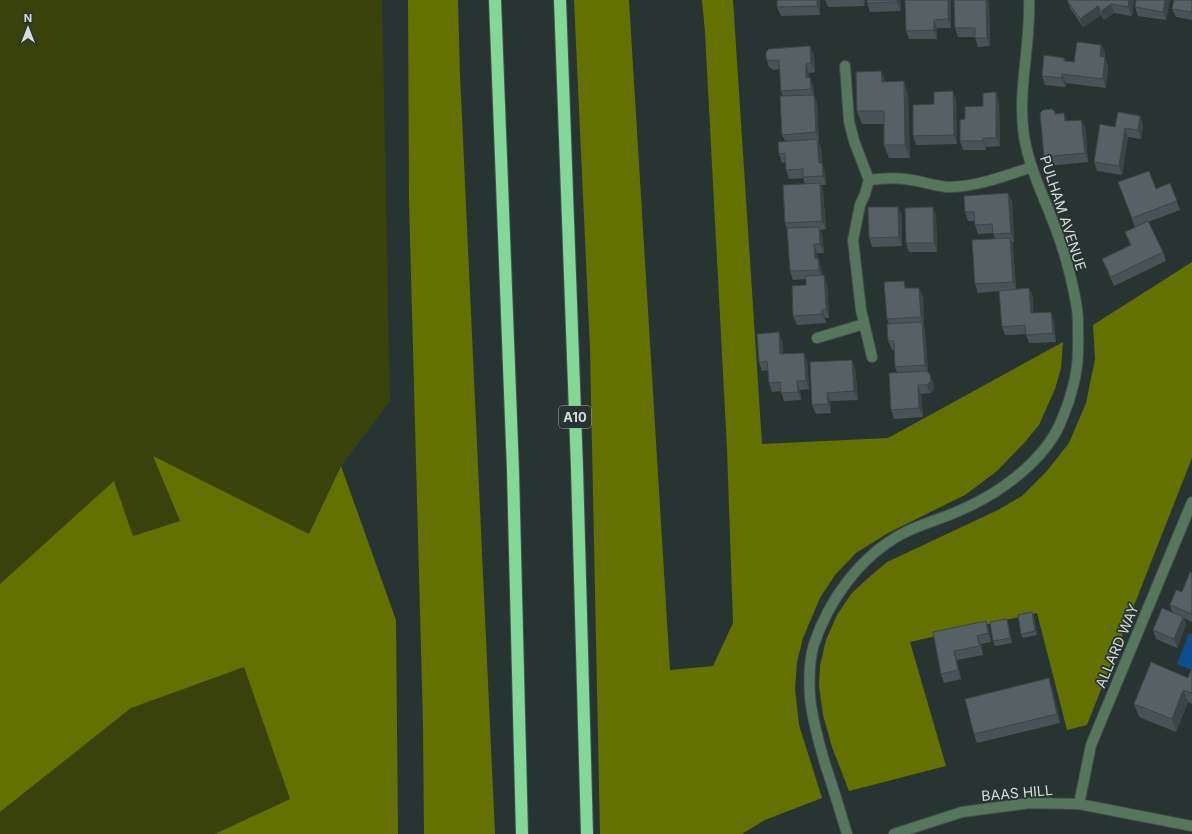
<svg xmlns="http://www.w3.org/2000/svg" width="1192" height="834" viewBox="0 0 1192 834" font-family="Inter,sans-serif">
<rect width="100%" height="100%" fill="#283432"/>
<!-- green -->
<path fill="#3a420c" d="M0,0H382L390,401L341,466L309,534L169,464L180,521L133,536L114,482L0,584Z
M244,666L290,799L215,834H0V812L131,708Z"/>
<!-- forest -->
<path fill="#637100" d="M408,0H458L460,75L495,834H424L423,724L409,200Z
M574,0H629L670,670L713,666L733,623L727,449L705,32L702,0H733L762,444L888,438L1063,342L1061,368L1055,389L1039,425L1024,443L997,471L965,495L888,533L856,553L835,575L820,598L803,638L797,662L795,689L799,725L822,798L765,820L742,834H600L590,349Z
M1192,262V458L1087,725L1067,730L1037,613L910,642L946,766L849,791L832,747L823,715L819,686L820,666L826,640L837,615L851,594L867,579L887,562L998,510L1022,496L1046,472L1069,443L1086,403L1095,359L1093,325Z
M153,456L309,534L341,466L396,620L398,834H215L290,799L244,667L131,708L0,812V584L114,481L133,536L180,521Z"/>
<!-- water -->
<path fill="#0d4f8e" d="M1189,633L1192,634V670L1177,664Z"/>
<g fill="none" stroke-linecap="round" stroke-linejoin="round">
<!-- minor casing -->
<g stroke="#444f4d" stroke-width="12">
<path id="minor" d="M845,66L849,121L854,141L869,180C884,178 897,177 912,180C924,182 936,186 948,187C977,187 1004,176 1032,167
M869,180L865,194L860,205L853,240L861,310L872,357
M817,338L864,324
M1079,804L1091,745L1101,721L1192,502
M847,834C840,811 833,787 825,764C819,742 812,720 810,697C809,681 809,660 814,644C829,600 859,558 900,535C919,524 943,519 963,509C997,494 1037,466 1056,432C1061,423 1065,411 1069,401C1071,392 1075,382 1076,372C1079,358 1078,343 1078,328C1078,322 1078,315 1077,309C1073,283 1064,249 1054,224C1043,195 1029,167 1024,136C1017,91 1031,45 1029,0
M894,834L962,812L1030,803L1079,804L1192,826"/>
</g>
<!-- highway casing -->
<g stroke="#444f4d" stroke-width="14">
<path id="highway" d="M495,0L513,471L522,834
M560,0L577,468L587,834"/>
</g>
<!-- minor -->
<use href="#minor" stroke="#56775e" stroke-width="10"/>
<!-- highway -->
<use href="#highway" stroke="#82d799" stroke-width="12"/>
</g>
<!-- wall -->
<path fill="#495357" d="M820,0V15L781,16L777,7Z
M825,0H865V6L828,7Z
M867,0H900L901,11L870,12L867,3Z
M905,0H951V28H937V39H909L906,31Z
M1067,0H1134L1132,16L1114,13L1104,20L1101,15L1083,27L1070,8Z
M1136,0H1170L1166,20L1138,16L1135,7Z
M1192,0V20L1176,17L1172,9Z
M989,2L990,46L978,47L975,37H958L955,28Z
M1101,45L1105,53L1104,57L1108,66L1106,88L1066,83L1065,87L1045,85L1042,76L1064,58L1066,61L1074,62Z
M814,55L815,72L809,73V77L813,86L814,95L817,103L819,141H818L821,148L822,163L825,172L826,185H821L823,192L826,229L820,230L822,235L824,253H817V258L821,267L822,275L827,284L829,318H825L826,323L797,325L793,316L806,285V279L793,280L790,271L787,229L785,223L805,184L803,178L789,179L786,170L785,162L782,163L779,154L785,141L782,135L783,96L781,91L780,69L774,70L769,67L766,58Z
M881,71L885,82L908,94L910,158H889L884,145V124H862L857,111Z
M956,100L957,144L916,145L913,136L934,104Z
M999,101L1000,146L986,147V150H963L960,141L965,119L983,106Z
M1056,114L1067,121L1081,120L1085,128L1088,162L1048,166L1044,157Z
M1140,116L1143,125L1141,139L1128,137L1122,175L1097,171L1094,162L1115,127Z
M1118,182L1156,189L1170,183L1180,210L1148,222L1163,252L1166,261L1114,286L1102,259L1130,245L1125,232L1144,223L1135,227Z
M1008,193L1012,202L1014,242H1012L1013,247L1016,289L1029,288L1033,297V313L1051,312L1054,321L1056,342L1029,343L1026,334L1005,335L1002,327L1000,291L978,293L975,284L995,239L993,233L978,234L975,225V221H968L965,212Z
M898,207L902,216V246L872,247L869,238Z
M936,216L937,252H909L906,243Z
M907,288L923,296L924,326L925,331L928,372L933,382L934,390L930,393L921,394L923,417L894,419L891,410L897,372L895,367L894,350H892L888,341L889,324L887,319Z
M782,341L783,354L804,353L807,361L809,389L800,390L801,400L784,401L781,391L772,392L769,383L768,370L762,371L759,362Z
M855,368L858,400L830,401L831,413L816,414L812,405Z
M1192,573V622L1184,618L1186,625L1177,648L1156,639L1153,630L1172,612L1170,605L1182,592Z
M1032,612L1034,617L1037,635L1023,638L1021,634Z
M1007,619L1008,623L1012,643L995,646L993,641Z
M989,630L991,642L981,644L983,655L957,660L961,679L944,683L941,674L933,632Z
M1192,668V704L1188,702L1176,732L1139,717L1134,704L1188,678Z
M1052,687L1060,723L977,743L974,734Z"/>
<!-- shaded-wall -->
<path fill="#3c4447" d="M817,0H820V15L817,6Z
M863,0H865V6Z
M897,0H900L901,11L897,2Z
M948,0H951V28L948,19Z
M986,0H988L989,2L990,46L987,38Z
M1129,0H1134L1132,16L1128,7Z
M1165,0H1170L1166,20L1163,12Z
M1111,4L1114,13L1104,20L1101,11Z
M1098,6L1101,15L1083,27L1080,19Z
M934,20L937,28V39L934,30Z
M1101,45L1105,53L1103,65L1100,56Z
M810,46L814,55L815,72L811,63Z
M1105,57L1108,66L1106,88L1103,79Z
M806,64L809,73L810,86L806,78Z
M881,71L886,84L882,82Z
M1062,74L1066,83L1065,87L1062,78Z
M810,77L813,86L814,98L811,89Z
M904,81L908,94L910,158L905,145Z
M953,91L956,100L957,144L954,135Z
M996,92L999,101L1000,146L996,138Z
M814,95L817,103L819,141L816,132Z
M1064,113L1067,122L1065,121Z
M1140,116L1143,125L1141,139L1138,130Z
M1081,120L1085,128L1088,162L1085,153Z
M1125,128L1128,137L1122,175L1119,166Z
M983,138L986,147V150L983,141Z
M817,139L821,148L822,172L819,163Z
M822,163L825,172L826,185L823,176Z
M820,183L823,192L826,229L822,221Z
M1008,193L1012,202L1014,242L1011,233Z
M898,207L902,216V246L899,237Z
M933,207L936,216L937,252L934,243Z
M819,227L822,235L824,253L820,244Z
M1010,238L1013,247L1016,290L1013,282Z
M814,244L817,253L818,267L815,259Z
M818,258L821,267L822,278L819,270Z
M824,275L827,284L829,318L826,309Z
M919,288L923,296L924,326L921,317Z
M1029,288L1033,297L1034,322L1031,313Z
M822,310L825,318L826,323L822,314Z
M1051,312L1054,321L1056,342L1053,333Z
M922,322L925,331L928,374L925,365Z
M779,332L782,341L783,363L780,354Z
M804,353L807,361L809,389L806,381Z
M852,360L855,368L858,400L854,391Z
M930,374L933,382L934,390L930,393L927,385Z
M797,381L800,390L801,400L798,392Z
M918,385L921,394L923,417L919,408Z
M827,393L830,401L831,413L828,404Z
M1032,612L1034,617L1037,635L1035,631Z
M1183,617L1186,625L1177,648L1174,639Z
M1007,619L1008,623L1012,643L1010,638Z
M986,621L989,630L991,642L988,633Z
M977,636L981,644L983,655L980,646Z
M954,651L957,660L961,679L958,670Z
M1049,678L1052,687L1060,723L1057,714Z
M1183,690L1188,702L1176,732L1172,719Z"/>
<!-- building -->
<path fill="#556165" stroke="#3c4447" d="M777,0H817V6L777,7Z
M867,0H897V2L867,3Z
M905,0H948V19L934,20V30L906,31Z
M954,0H986L987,38H975V28H955Z
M1067,0H1129L1128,7L1111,4L1101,11L1098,6L1080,19Z
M1136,0H1165L1163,12L1135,7Z
M1174,0H1192V12L1172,9Z
M1077,42L1101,45L1100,56L1105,57L1103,79L1062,74V78L1042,76L1044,55L1064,58V61L1074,62Z
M810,46L811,63L806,64V78L810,77L811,89L781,91L779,60L770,61L766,58V52L769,49Z
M881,71L882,82L904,81L905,145H884V111H857L856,72Z
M953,91L954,135L913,136V105L934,104V92Z
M996,92V138H983V141H960V120L965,119V107L983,106V93Z
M814,95L816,132L782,135L780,96Z
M1052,109L1055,112V114L1064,113L1065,121L1081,120L1085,153L1044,157L1040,113L1043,110Z
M1118,112L1140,116L1138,130L1125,128L1119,166L1094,162L1100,124L1115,127Z
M817,139L819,163H822L823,176L803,177V169L786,170L785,153L779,154L778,142Z
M1149,171L1156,189L1170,183L1177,201L1132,218L1118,182Z
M820,183L822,221L785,223L783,185Z
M1008,193L1011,233L993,234L992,224L975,225L974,212H965L964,196Z
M868,207H898L899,237L869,238Z
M933,207L934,243H906L905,208Z
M1148,221L1163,252L1111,277L1102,259L1131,245L1125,232Z
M819,227L820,244H814L815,259L818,258L819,270L790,271L787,228Z
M1010,238L1013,282L975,284L972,240Z
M824,275L826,309L822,310V314L793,316L792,286L806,285V276Z
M904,281L905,288H919L921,317L887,319L884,282Z
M1029,288L1031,313L1051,312L1053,333L1026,335L1025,325L1002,327L999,291Z
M922,322L925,365L895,367L894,341H888L887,324Z
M779,332L780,354L804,353L806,381H797L798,392L781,393L780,382L769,383L767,361L759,362L757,334Z
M852,360L854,391L827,393L828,404L812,405L810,362Z
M926,371L930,374L931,381L927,385H918L919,408L891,410L889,373Z
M1190,572L1192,573V614L1170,605L1176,590L1182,592Z
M1162,608L1183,617L1174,639L1153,630Z
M1032,612L1035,631L1021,634L1018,615Z
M1007,619L1010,638L993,641L990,622Z
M986,621L988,633L977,636L980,646L954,651L958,670L941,674L933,632Z
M1151,662L1188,678L1192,668V693L1183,690L1172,719L1134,704Z
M1049,678L1057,714L974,734L965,699Z"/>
<g text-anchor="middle" stroke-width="3.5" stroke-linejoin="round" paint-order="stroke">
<!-- shield labels -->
<rect fill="#283432" stroke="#a2aaa9" stroke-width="1" x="559" y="406" width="32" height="22" rx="3"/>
<g font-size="13" font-weight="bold" fill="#d6dddc">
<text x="575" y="422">A10</text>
</g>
<!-- street labels -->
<g font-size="14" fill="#d6dddc" stroke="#283432">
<text transform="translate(1063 213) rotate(72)" y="5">PULHAM AVENUE</text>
<text transform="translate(1117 646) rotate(-67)" y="5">ALLARD WAY</text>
<text transform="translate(1017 793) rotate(-5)" y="5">BAAS HILL</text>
</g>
</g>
<!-- north arrow -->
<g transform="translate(28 28)" stroke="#283432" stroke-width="3" paint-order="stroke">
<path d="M0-3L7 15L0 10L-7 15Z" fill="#d6dddc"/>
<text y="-6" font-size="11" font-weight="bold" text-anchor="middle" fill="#d6dddc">N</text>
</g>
</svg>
